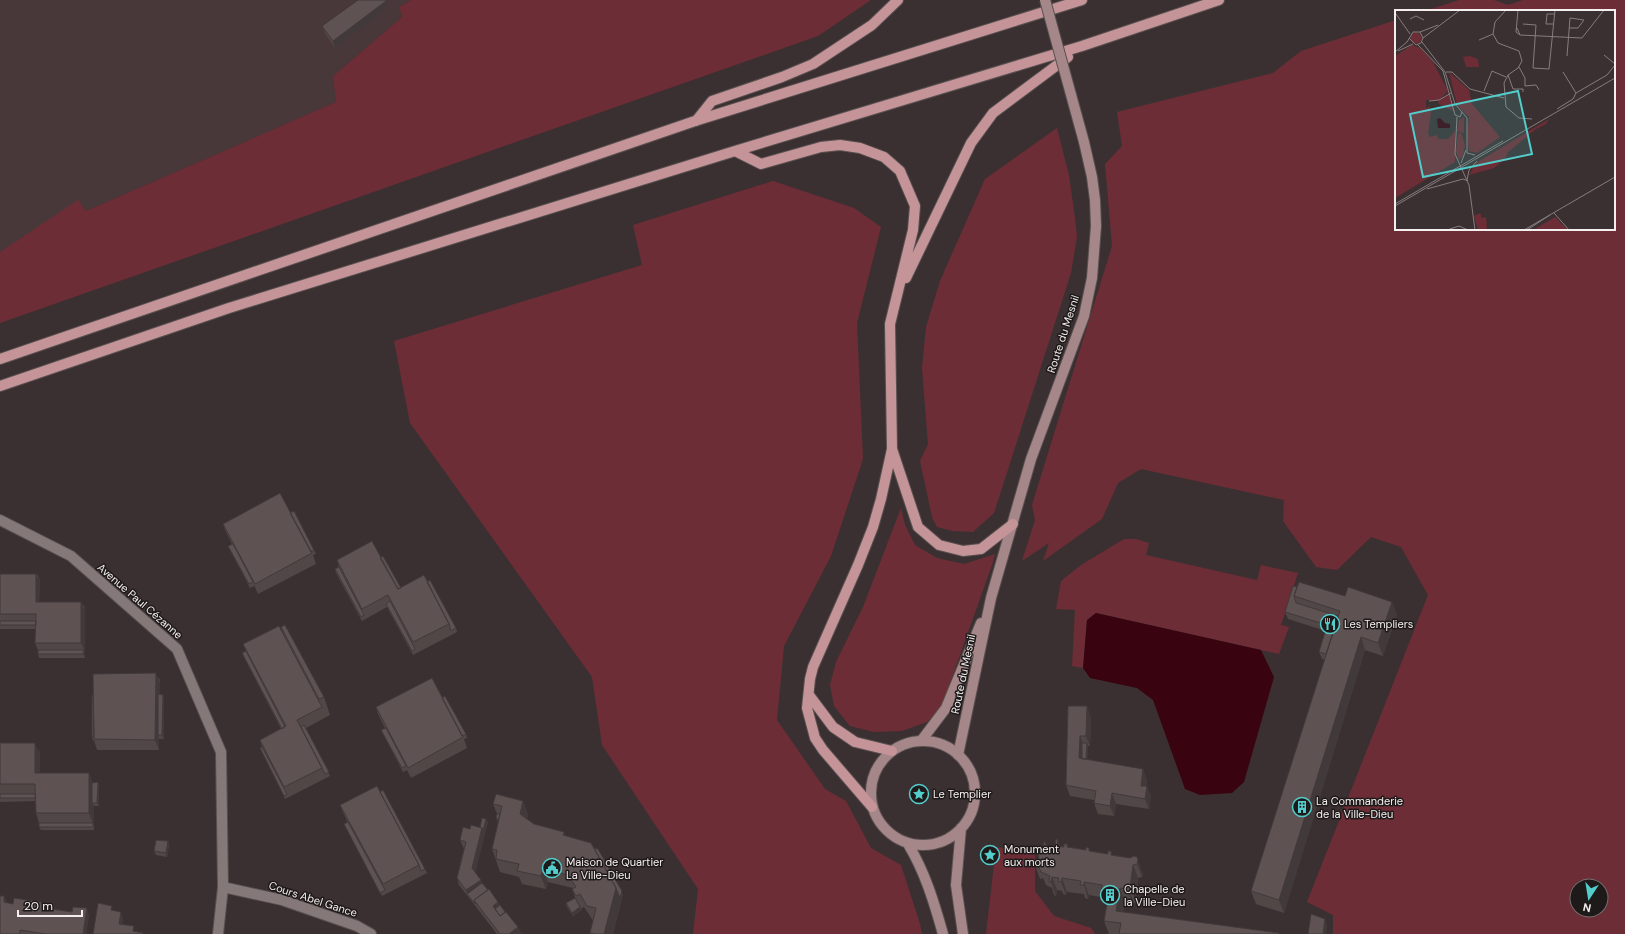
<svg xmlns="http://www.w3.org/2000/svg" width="1625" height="934" viewBox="0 0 1625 934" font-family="'DM Sans',sans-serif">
<rect width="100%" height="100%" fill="#3b3031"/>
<!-- built -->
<path fill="#493839" d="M0,0H411L399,7L402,17L333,76L336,102L86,211L78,201L0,252Z"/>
<!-- green -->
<path fill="#6d2d36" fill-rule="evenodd" d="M411,0H871L818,36L0,323V252L78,200L86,211L336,102L333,76L402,17L399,7Z
M1459,0H1494L1508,5L1523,0H1625V934H1333V915L1307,902L1428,595L1401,547L1371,537L1337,570L1316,567L1283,521L1284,500L1141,469L1118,483L1102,519L1043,561L1049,543L1022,561L1035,520L1032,505L1112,246L1105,164L1122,146L1117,112L1273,73L1301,51L1396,20V229H1614V11H1425ZM1577,886H1601V910H1577Z
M1057,128L1069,175L1075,218L1077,237L1071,273L994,513L973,532L953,531L937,527L932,517L920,461L928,444L922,368L926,327L940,281L985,179Z
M773,181L854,208L881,227L857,323L863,459L831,556L784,646L777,720L825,789L846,801L871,848L901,865L920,924L922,934H693L698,889L602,745L592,677L410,423L394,341L642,265L633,225Z
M901,508L905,525L915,545L937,558L964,564L995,554L992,565L941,708L927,722L902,731L874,732L850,726L834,706L830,685L836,662L863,607Z
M1124,539H1136L1149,543L1146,555L1257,580L1261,565L1298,573L1281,625L1289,627L1279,654L1096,613L1087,620L1083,668L1072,666L1075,610L1056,609L1061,581L1081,565Z
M996,847L1035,853V891L1054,916L1091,928L1095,934H986Z"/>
<!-- water -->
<path fill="#390310" d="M1096,613L1261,650L1274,677L1244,782L1232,793L1200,795L1185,789L1153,700L1137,688L1090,678L1083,668L1087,620Z"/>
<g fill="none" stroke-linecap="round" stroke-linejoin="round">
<!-- street casing -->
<g stroke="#595050" stroke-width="12">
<path id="street" d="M0,520L71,556L177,649L221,752L223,887L218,934
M223,887L282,900L357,926L371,934"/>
</g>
<!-- secondary casing -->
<g stroke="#595050" stroke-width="12">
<path id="secondary" d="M921,741L946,708L981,623
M871 793a52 52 0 1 1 104 0a52 52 0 1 1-104 0Z
M958,755L991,598L1031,459L1084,316L1092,278L1096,226L1095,200L1092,177L1084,142
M961,828L956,885L963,934
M908,844C925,872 934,902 943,934"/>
</g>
<!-- primary casing -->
<g stroke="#595050" stroke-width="12">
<path id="primary" d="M696,121L712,101L782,77L813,64L872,25L898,0
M735,151L761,164L821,147L840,145L860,148L884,157L900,171L915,206L913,230L890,324L892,449L881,499L873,527L858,565L813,667L810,679L807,708L815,738L823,750L872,807
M906,278L971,143L993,113L1068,57
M0,359L695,121L1082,0
M0,386L229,308L735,151L1082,46L1219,0
M892,449L918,527L939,545L963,551L981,549L1013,524
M809,695L833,727L855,742L892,751"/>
</g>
<!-- street -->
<use href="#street" stroke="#857879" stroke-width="10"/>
<!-- secondary -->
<use href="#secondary" stroke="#a58689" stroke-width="10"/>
<!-- primary -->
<use href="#primary" stroke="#c59498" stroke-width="10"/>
<!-- secondary-bridge casing -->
<g stroke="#595050" stroke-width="12" stroke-linecap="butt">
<path id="secondary-bridge" d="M1045,0L1084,142"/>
</g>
<!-- secondary-bridge -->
<use href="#secondary-bridge" stroke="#a58689" stroke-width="10"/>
</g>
<!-- wall -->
<path fill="#514747" d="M386,1L388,8L335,48L325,33L322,26Z
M290,513L314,550L316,554L313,555L316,564L258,594L254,585V586L250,588L230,550L228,546L232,544L225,530L223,524Z
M380,558L401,588L427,582L456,628L457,632L413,655L387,607L362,621L336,573L335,569L339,567L337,560Z
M0,574L36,575L40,579L39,602H81L82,604L85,608V658H39L38,654V650L35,643L36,629H0Z
M1297,587L1345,596L1392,602L1397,615L1383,656L1365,650L1284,913L1256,904L1251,891L1325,660L1322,659L1319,652L1326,631L1288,619L1285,612Z
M281,627L324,697L330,715L306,728L330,776L285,799L260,748L262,747L260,740L281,729L242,653L246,651L243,644L284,635Z
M157,676L160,680L159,694L163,695L164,698V739H159V750H97L94,740L93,741L92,737Z
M442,698L466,734L467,738L464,739L467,748L411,778L407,770L403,772L383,734L381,730L385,728L378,714L376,707Z
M1068,706L1091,717L1090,746H1088L1087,760L1147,779L1146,786L1151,796L1149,809L1116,804L1114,816L1098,814L1094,803V800L1070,796L1066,785Z
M0,743L40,752V773H89L92,783L98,782L99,786V806H94V830H41L39,827V823L36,813V801L0,802Z
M523,801L528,815L527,819L534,824L564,832L565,836L623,894L613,934H590V933L593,920L592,919L584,907L581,909L582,910L573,916L567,907L566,903L576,900L572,889L573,888L548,882L546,889L522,884L519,877L500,872L492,849L498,822L496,817L497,814L493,804Z
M341,808L425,869L427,873L382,896L346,828L344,824L348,823Z
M486,819L488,822L475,872L481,880L482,883L518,927L521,934H497L459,885L457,878L464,848L463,847L460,840L470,829L480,827Z
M1058,840L1060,847H1064L1067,844L1068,847L1086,850L1089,848L1090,851L1108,854L1111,851L1112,855L1130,858L1134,856L1143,874L1142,877L1138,878L1136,894L1138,901L1137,904L1134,903L1133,906H1130L1129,902L1125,901L1123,912L1280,934H1109L1104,921L1107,902L1106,898L1089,895L1088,899L1085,898L1084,894L1067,892L1066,895L1063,894L1062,891L1057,890L1056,896L1054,895L1052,888L1046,885L1043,878L1040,879L1035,865L1038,863L1039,859L1037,854L1040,853L1045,848L1043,843L1047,847L1055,846Z
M168,841L169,845L167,857L156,855L154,851Z
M4,896L7,903L13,904H53L55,909L89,915L86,934H0Z"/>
<!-- shaded-wall -->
<path fill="#42393a" d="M386,1L388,8L335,48L333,41Z
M36,574L38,580V575L40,579L39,609L36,602Z
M81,602L84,609V604L85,608V658L83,654L84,650L81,643Z
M1392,602L1397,615L1383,656L1378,643Z
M1361,637L1365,650L1284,913L1279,900Z
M156,673L160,683L159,735H158L159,739V750L155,740Z
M163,695L164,698V739L162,735Z
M1087,706L1091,717L1090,746L1086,736Z
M1080,736L1084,746L1083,765L1079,758Z
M35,743L39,753V748L40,752V783L35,773Z
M1087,743L1088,746L1087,769L1086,765Z
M1143,769L1147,779L1144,796L1141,786Z
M89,773L94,786L92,803L94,806V827L89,813Z
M98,782L99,786V806L97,803Z
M1147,786L1151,796L1149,809L1145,799Z
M1112,793L1116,804L1114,816L1110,806Z
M523,801L528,815L525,828L520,814Z
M486,819L488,822L475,875L472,868L482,828Z
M1058,840L1063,853L1057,846Z
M168,841L169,845L167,857L166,853Z
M1138,860L1143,874L1142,877L1137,864Z
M1133,865L1138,878L1136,894L1138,901L1137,904L1132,890L1130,887Z
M543,869L548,882L546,889L541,876Z
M1052,877L1057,890L1056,896L1051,882Z
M1062,878L1067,892L1066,895L1061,882Z
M481,880L484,886L467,894L466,890Z
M1084,882L1089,895L1088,899L1084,885Z
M1106,886L1111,899L1110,903L1105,889Z
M616,888L621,901L613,934H604Z
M1120,888L1125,901L1121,924L1116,911Z
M1129,890L1134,903L1133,906L1129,893Z
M622,891L623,894L621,901L620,898Z
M4,896L7,903L4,902Z
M498,902L501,909L496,913L493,906Z
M53,904L55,911L51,909Z
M580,907L582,910L573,916L572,913Z
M87,908L89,915L86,934H83Z
M121,912L123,919L122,931L119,924Z
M1325,919L1327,926L1326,934H1323Z
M518,927L521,934H509Z"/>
<!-- building -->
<path fill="#5e5253" stroke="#42393a" d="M358,0H385L386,1L333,41L322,26Z
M280,493L312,553L255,584L223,524Z
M294,511L314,550L311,552L290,513Z
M372,541L398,589L424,575L449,624L413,642L388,595L362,609L337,560Z
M233,544L253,582L249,584L228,546Z
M383,556L401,588L398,589L380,558Z
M339,567L364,615L361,617L335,569Z
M0,574H36V602H81V643H35L36,614H0Z
M36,575H38V580Z
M430,580L456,628L451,631L449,624L427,582Z
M1299,582L1345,596L1348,587L1392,602L1378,643L1361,637L1279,900L1251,891L1340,611L1294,596Z
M1293,586L1297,587L1294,596L1296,603L1338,616L1326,654L1319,652L1327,625L1285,612Z
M390,601L415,649L412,651L386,604Z
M0,621H36V625H0Z
M285,625L324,697L319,699L281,627Z
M279,626L322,707L297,720L322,768L284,787L260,740L286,726L243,644Z
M38,650H84L83,654H38Z
M246,651L285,727L282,729L242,653Z
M156,673L155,740L94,739L93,674Z
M432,678L463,737L408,768L376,707Z
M158,694L163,695L162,735H158Z
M92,695H93L94,737H92Z
M445,696L466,734L462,736L442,698Z
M1068,706H1087L1086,736H1080L1079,758L1143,769L1141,786H1147L1145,799L1112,793L1110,806L1094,803L1096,791L1066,785Z
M304,725L329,772L325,774L322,768L301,727Z
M386,728L406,766L402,768L381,730Z
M0,743H35V773H89V813H36L35,784H0Z
M1082,743H1087L1086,759H1082Z
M262,747L287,794L284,796L260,748Z
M98,782L97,803H92V783Z
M377,786L419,865L383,884L340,805Z
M383,790L425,869L421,871L419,865L380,792Z
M0,794H35L36,798H0Z
M496,794L523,801L520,814L534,824L564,832L563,835L591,843L616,888L604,934H594L590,933L596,908L587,906L580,894L576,896L572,889L576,887L568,875L543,869L541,876L517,871L519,864L496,859L497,850L492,849L502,806L493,804Z
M497,814H500L498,821L496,817Z
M482,818L486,819L483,831L482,828L480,827Z
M348,822L385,890L380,893L344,824Z
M39,823H93V827H39Z
M471,825L482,828L472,868L481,880L466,890L457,878L466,842L460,840L463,827L470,829Z
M1056,839L1058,840L1057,846L1064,847V844H1067V847L1086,850V847L1089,848V851L1108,854V851H1111V855L1130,858L1134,856L1137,857L1138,860L1137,864L1133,865L1130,887H1133L1132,890H1129V893H1126V889L1120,888L1116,911L1279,933V934H1119L1121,923L1104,921L1110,887L1106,886L1105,889H1102V885L1084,882V885H1080L1081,881L1062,878L1061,882L1058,881L1059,878L1052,877L1051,882H1049L1050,876L1041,872L1038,865H1035V863H1038L1039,855L1037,854L1038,852L1040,853L1046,848L1043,843L1045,842L1047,847L1055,846Z
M156,840L168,841L166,853L154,851Z
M594,848L598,849L622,891L620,898L616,888Z
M482,883L488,890L474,900L475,904L467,894Z
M489,889L498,902L493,906L500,916L506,912L518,927L509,934H500L474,900Z
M0,896H4V902L13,904L14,898L53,904L51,909L72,912L73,907L87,908L83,934H45L20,930V934H0Z
M575,898L580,907L572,913L566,903Z
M98,903L112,906L111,910L121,912L119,924L134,926L133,931L143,933V934H93Z
M500,905L505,912L500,916L495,909Z
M1311,914L1325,919L1323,934H1308Z"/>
<!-- icons -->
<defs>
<g id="restaurant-ring" transform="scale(1)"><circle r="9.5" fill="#1f1a1a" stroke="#53cdcb" stroke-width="1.5"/><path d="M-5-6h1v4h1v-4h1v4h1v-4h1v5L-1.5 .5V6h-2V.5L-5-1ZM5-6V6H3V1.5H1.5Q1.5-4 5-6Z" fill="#53cdcb"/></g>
<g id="sight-ring" transform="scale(1)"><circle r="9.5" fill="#1f1a1a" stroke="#53cdcb" stroke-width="1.5"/><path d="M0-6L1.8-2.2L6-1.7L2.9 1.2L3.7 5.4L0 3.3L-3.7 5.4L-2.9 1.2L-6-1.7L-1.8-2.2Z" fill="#53cdcb"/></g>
<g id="building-ring" transform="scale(1)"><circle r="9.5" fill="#1f1a1a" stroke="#53cdcb" stroke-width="1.5"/><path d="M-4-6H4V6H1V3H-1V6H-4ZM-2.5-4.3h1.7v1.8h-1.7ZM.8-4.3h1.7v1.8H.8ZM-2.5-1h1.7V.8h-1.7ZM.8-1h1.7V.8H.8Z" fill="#53cdcb"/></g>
<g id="civic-ring" transform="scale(1)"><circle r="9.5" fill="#1f1a1a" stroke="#53cdcb" stroke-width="1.5"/><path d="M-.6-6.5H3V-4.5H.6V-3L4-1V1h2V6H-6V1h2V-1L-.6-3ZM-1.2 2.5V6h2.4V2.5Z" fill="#53cdcb"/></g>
</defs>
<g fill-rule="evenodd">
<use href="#restaurant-ring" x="1330" y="624"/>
<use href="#sight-ring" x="919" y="794"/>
<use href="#building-ring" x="1302" y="807"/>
<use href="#sight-ring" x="990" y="855"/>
<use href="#civic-ring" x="552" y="868"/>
<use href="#building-ring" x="1110" y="895"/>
</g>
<g text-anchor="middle" stroke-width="3" stroke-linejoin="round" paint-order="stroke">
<!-- street labels -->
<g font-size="11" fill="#f5eeee" stroke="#1f1a1a">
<text transform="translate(1063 334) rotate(-72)" y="4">Route du Mesnil</text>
<text transform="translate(140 601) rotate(41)" y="4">Avenue Paul Cézanne</text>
<text transform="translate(963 674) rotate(-78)" y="4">Route du Mesnil</text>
<text transform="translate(313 899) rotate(18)" y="4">Cours Abel Gance</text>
</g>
<!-- poi labels -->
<g font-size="11" fill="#f5eeee" stroke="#1f1a1a" text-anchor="start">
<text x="1344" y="628">Les Templiers</text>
<text x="933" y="798">Le Templier</text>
<text x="1316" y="805">La Commanderie<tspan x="1316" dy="13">de la Ville-Dieu</tspan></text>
<text x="1004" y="853">Monument<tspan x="1004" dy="13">aux morts</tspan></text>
<text x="566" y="866">Maison de Quartier<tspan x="566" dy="13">La Ville-Dieu</tspan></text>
<text x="1124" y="893">Chapelle de<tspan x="1124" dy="13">la Ville-Dieu</tspan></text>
</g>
</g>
<!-- overview -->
<g transform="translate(1395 10)">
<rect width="220" height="220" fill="#3b3031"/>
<path d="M15.5 28a5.5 5.5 0 1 1 11 0a5.5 5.5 0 1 1-11 0ZM17,35L25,38L38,52L53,81L44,90H31V99L35,93L34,97L36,102L33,124L35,127L41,125L44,129H53L60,121V152L0,188V46ZM75,46L83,49L84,57H71L68,47ZM54,62L74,80L77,94L105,127L82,143L74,141L72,125L74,107L62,95ZM54,84L57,95L58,101L44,94L43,91ZM69,107V123L62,121L64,110ZM154,109L151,114L141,119L113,142L110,149L99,158L74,165L81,153ZM66,122L70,135L68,146L64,150L61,141L63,124ZM85,203L87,208L91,207L92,220H83L79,206ZM160,207L173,220H138Z" fill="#6d2d36"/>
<path d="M45,108L50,113L55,114V118H43L42,109Z" fill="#390310"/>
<path fill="none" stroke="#857c7d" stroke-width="1" d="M111,0L100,12L98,24L103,33L124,41L127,51L123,58L113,65L109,73L111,97L124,108L137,109M1,4L15,24M15,9L21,6L29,10M128,14L141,15L138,58L154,59L160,0M158,14H151L152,4H159M122,18L125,25L121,22L123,0M25,22L43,15M125,25L187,28L209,0M28,28L65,0M84,30L98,24M23,35L48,61L60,105L65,107L67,102L60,94L50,62L27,32M3,41L18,34M0,42L12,32L18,22H25L28,28L26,33L21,35L14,28M209,45L220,54M172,46L175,8L189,10L183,18H174M124,57L130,68V76L141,75L144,80M51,62H57L75,79L109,88M168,62L181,83L212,65L220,55M113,65L118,79H128V82M89,81L97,61L111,67M34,91L44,90L56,83M162,99L178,89L181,83M67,102L72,108V143L80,145M62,107L60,144L74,175L80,220M66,153L71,140M72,170L74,160L82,151M32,179L68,169L73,171M0,194L108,131M0,196L220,68M159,203L174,220M52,220L64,216L73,220M129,220L220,167M132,220L155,205"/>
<path fill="#53cdcb" fill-opacity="0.15" stroke="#53cdcb" stroke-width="2" d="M123,81L137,144L28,167L15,104Z"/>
<rect width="220" height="220" fill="none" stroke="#f5eeee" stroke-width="2"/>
</g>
<!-- north arrow -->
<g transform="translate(1589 898) rotate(192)"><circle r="19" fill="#1f1a1a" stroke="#756f6f"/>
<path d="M0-3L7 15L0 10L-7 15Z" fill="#53cdcb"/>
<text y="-6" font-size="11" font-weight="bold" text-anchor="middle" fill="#f5eeee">N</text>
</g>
<!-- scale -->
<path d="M18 910v6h64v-6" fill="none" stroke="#f5eeee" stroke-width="2"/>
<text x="24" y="910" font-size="12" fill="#f5eeee" stroke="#1f1a1a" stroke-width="3" paint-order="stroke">20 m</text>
</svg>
